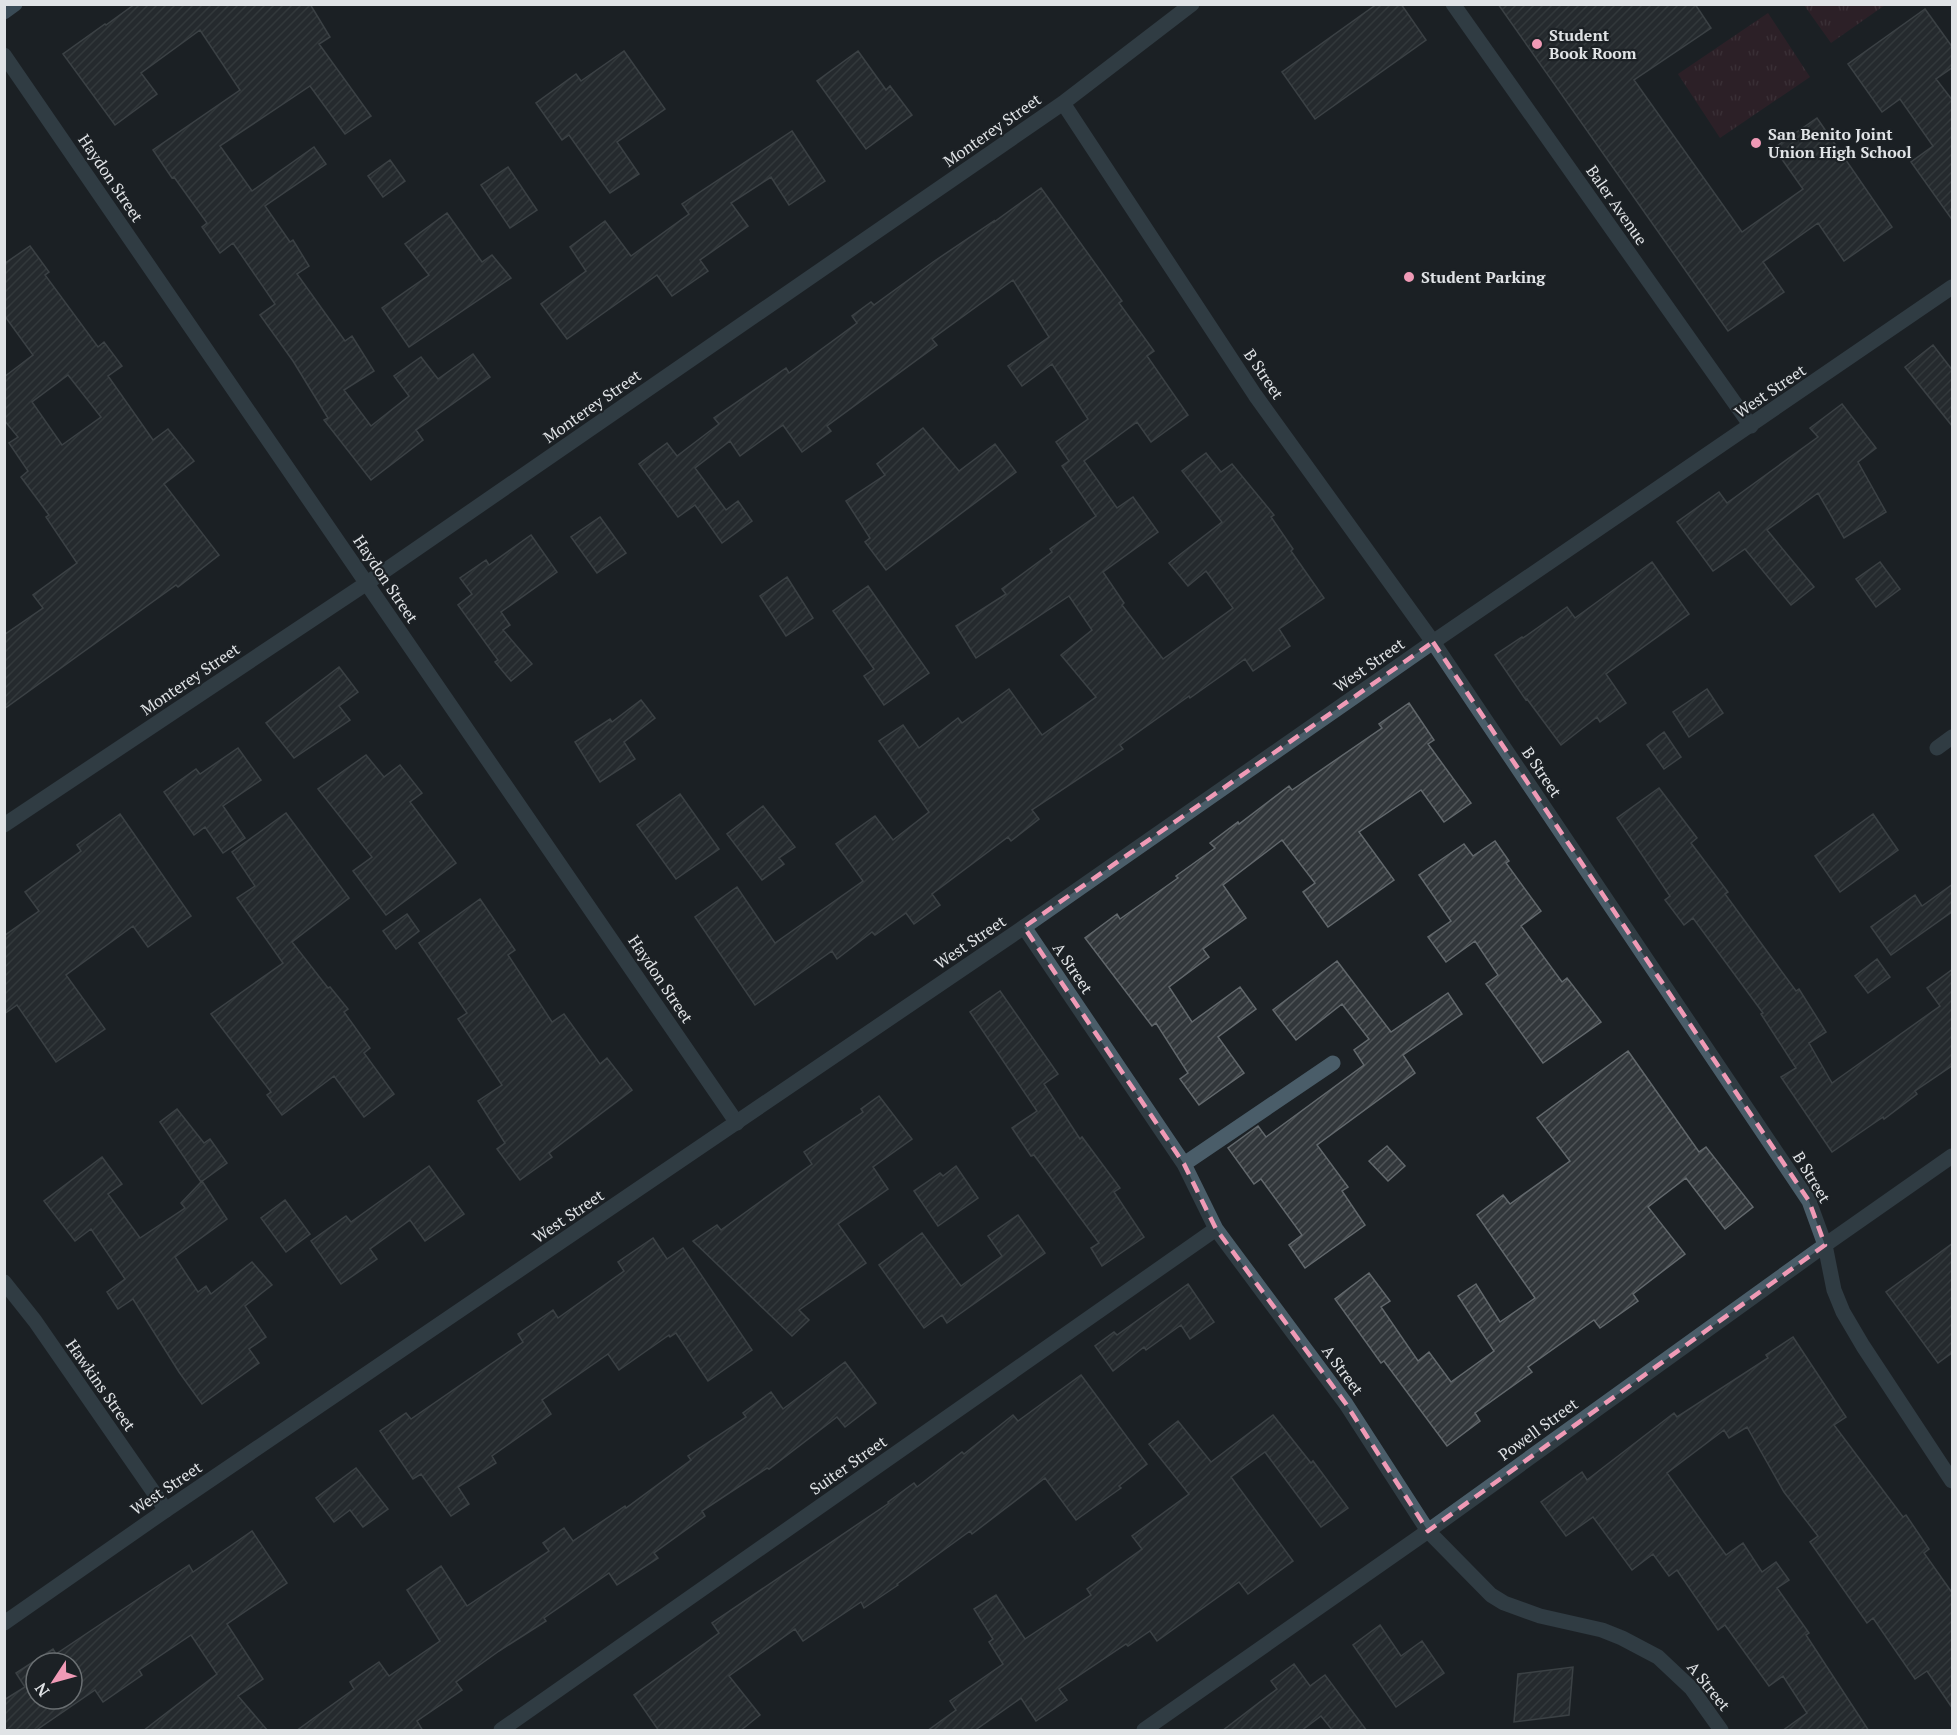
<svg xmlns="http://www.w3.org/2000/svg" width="1957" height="1735" viewBox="0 0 1957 1735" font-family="'PT Serif',serif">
<defs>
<pattern id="grass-tufts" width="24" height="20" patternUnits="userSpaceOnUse" patternTransform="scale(1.5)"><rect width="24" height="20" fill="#42202b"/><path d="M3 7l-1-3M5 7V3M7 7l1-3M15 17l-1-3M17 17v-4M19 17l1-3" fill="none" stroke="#5d404a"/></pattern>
<pattern id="building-hatch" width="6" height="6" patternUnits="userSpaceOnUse" patternTransform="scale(1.5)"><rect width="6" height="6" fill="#32373b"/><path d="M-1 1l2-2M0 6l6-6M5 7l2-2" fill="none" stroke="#4f5457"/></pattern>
</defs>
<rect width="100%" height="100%" fill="#1c2125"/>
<!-- grass -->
<path fill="url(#grass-tufts)" d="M1804,5H1885L1831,43Z
M1768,13L1810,77L1720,138L1678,74Z"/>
<!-- building -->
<path fill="url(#building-hatch)" stroke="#62686c" stroke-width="1.5" fill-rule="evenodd" d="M135,4H310L330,37L319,44L371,116L345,134L310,86L220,146L252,191L314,147L326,164L265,206L290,242L293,240L309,266L297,274L345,341L352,336L374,371L344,390L371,426L409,396L394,376L421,357L438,379L473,354L490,377L416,430L423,440L371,480L324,420L328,418L293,361L260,315L275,304L233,243L220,253L202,227L207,223L174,177L172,178L153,150L240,90L200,30L141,73L157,94L115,125L63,54L105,24L106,25Z
M1377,4H1401L1426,40L1315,119L1282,72Z
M1498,4H1695L1711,28L1634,80L1742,232L1803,189L1774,148L1817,118L1892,227L1844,261L1818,223L1763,262L1784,292L1728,331Z
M1925,9L1953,48V67L1936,79L1953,101V221L1911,162L1933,146L1900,99L1882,112L1848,64Z
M624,51L665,109L617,142L639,174L610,193L569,135L562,140L536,103L576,74L581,81Z
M858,51L886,90L890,86L912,115L866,149L817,81Z
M792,131L825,181L789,205L771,177L731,203L748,226L700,260L708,271L672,296L657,275L567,339L541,304L586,271L570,247L605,221L631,256L689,214L682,204Z
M390,160L405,181L383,197L368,176Z
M508,167L537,210L510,228L481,185Z
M1041,188L1122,301L1119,303L1154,351L1147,356L1188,415L1151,442L1137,422L1084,461L1117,508L1133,497L1158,532L1103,572L1124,603L1122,605L1163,659L1233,608L1206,571L1188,586L1169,563L1222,522L1182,471L1206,453L1221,472L1232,464L1274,515L1271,517L1293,549L1291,551L1324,598L1279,629L1290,646L1253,671L1245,659L1190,698L1189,696L1120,745L1123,749L1032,810L1039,819L1011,841L1008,837L932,894L940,905L914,924L906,913L875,935L872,932L837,959L832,951L755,1005L695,917L737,887L775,943L863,881L836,844L875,816L893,840L929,812L879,741L903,725L919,748L958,718L962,723L1009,689L1042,735L1096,697L1061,655L1092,630L1069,596L976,658L956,626L1006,594L1002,589L1052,552L1050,549L1096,516L1062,466L1069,461L1056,442L1088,419L1052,364L1022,386L1008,366L1049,337L1013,280L932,339L937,345L827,426L831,431L802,452L783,425L740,456L730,441L695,468L726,510L738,501L752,521L722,543L695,505L678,517L639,464L667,443L677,456L719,424L714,418L786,368L789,373L857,323L852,316L871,302L874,305L933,262L994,221V222Z
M447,213L482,262L492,255L511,278L409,347L382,308L429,275L405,244Z
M30,246L49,272L45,275L98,347L104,342L122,366L108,376L153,440L168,429L194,461L164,484L219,555L178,587L176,585L4,709V635L43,608L33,595L77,563L46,517L49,515L21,477L28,471L9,443L18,437L4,420V377L33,355L4,315V264ZM68,375L101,417L62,445L32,402Z
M1933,345L1953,371V427L1905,367Z
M1842,404L1876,448L1858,462L1886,512L1844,538L1818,493L1767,530L1814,587L1791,605L1745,549L1713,571L1677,522L1719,492L1727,503L1818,437L1810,428Z
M923,428L959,471L995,444L1016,472L886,570L865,542L870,538L846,501L885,475L877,464Z
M600,517L626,553L597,573L571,537Z
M531,535L557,572L501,612L510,625L503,630L532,664L511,681L495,662L498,660L458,605L472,594L460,578L486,560L489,565Z
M1652,562L1689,614L1606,674L1626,703L1600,722L1597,717L1561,745L1527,699L1526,700L1495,655L1522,637L1523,638L1567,607L1575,618Z
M1880,562L1900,589L1876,607L1856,579Z
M787,577L813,618L786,636L760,596Z
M868,586L929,673L884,705L864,676L874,669L833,611Z
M339,667L358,692L339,706L350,720L294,758L266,723Z
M1707,689L1723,713L1689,737L1673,712Z
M641,700L655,718L624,742L635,759L600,782L575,742L610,719L612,722Z
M1409,703L1434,740L1428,744L1471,803L1444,822L1421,790L1359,832L1394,880L1328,927L1303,892L1315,883L1282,840L1223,885L1246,918L1203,949L1209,957L1169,987L1192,1022L1240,987L1256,1009L1218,1037L1244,1073L1199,1105L1180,1079L1188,1073L1156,1023L1152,1026L1085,938L1117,914L1120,919L1178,878L1176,876L1215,848L1210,843L1238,822L1239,824L1289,786L1292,790L1382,728L1379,724Z
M1664,732L1681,757L1664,769L1647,745Z
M238,748L261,780L223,806L245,838L223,853L205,827L194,835L164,792L196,769L200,774Z
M366,755L384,777L400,765L422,793L410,802L456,863L386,915L353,871L372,857L318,789Z
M1659,788L1697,838L1691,843L1728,892L1725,894L1796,991L1799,989L1826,1032L1809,1043L1832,1083L1940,1006L1927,988L1953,969V1065L1915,1091L1917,1094L1884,1119L1883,1117L1832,1152L1781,1077L1796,1068L1761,1014L1763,1013L1693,918L1684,925L1665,900L1670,896L1617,818Z
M680,794L719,849L676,879L637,825Z
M763,806L795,847L779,858L784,864L762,880L727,834Z
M286,813L349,898L292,942L328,988L330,987L348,1009L344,1012L370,1048L364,1053L394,1094L364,1117L334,1076L282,1115L267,1095L271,1092L211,1014L283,963L237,898L255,886L232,852Z
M120,814L191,916L148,947L133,926L66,975L105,1029L56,1062L17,1005L4,1014V936L39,911L25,892L81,851L77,845Z
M1873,814L1898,850L1840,892L1815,856Z
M1495,841L1509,861L1506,863L1541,911L1521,926L1562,982L1567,978L1601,1022L1543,1063L1486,984L1498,975L1475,941L1446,962L1428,937L1451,921L1419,875L1464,844L1473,856Z
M1953,884V911L1891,955L1871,927L1915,895L1922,906Z
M480,899L515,950L508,955L552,1022L564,1014L600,1064L607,1058L632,1090L549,1153L552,1157L520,1180L497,1149L505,1143L478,1101L502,1085L458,1019L467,1013L419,943Z
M407,914L419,931L396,949L383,931Z
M1877,959L1890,977L1868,993L1855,976Z
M1337,961L1391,1032L1448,993L1462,1014L1403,1055L1415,1073L1317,1145L1348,1187L1342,1191L1365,1225L1305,1268L1289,1245L1302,1235L1261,1179L1254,1184L1228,1148L1258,1126L1266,1137L1364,1065L1354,1050L1369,1039L1342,1004L1296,1040L1273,1010Z
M1000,991L1058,1074L1044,1084L1080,1139L1082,1137L1120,1188L1114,1192L1144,1237L1102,1266L1091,1248L1099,1243L1034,1155L1031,1156L1012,1128L1037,1111L970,1012Z
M1628,1051L1699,1152L1706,1147L1753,1207L1725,1229L1686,1178L1648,1207L1685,1254L1633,1294L1638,1301L1600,1328L1594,1320L1528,1367L1532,1372L1475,1413L1480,1421L1447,1446L1384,1361L1381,1363L1335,1299L1369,1273L1390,1301L1381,1307L1418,1361L1429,1352L1451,1382L1494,1351L1458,1296L1476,1284L1500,1322L1535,1298L1477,1215L1503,1195L1510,1204L1570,1161L1537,1118Z
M879,1096L912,1139L873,1167L888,1189L838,1224L866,1263L799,1310L809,1320L792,1336L693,1241L717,1225L721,1230L812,1164L804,1152L863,1112L861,1109Z
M177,1109L204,1143L210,1139L227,1163L201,1182L160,1122Z
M1387,1146L1405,1166L1388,1181L1369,1161Z
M102,1157L122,1184L108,1194L140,1238L185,1208L181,1203L202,1181L227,1219L175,1257L198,1292L206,1286L211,1294L252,1262L272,1285L245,1306L266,1337L249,1349L259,1363L202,1404L179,1372L133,1299L118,1309L107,1292L125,1279L91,1229L75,1241L44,1201Z
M429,1166L464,1214L425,1241L410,1220L370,1249L377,1259L341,1284L311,1241L346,1216L351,1222Z
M956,1166L978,1198L938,1226L914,1191L940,1173L943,1176Z
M285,1200L310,1234L286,1252L261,1218Z
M1018,1215L1045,1253L947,1323L942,1315L924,1328L879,1265L922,1233L961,1286L1002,1256L988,1236Z
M653,1238L667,1259L683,1248L752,1350L708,1381L676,1333L670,1337L669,1335L619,1370L608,1354L542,1400L551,1414L492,1456L496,1463L458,1487L469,1504L451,1516L421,1474L413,1479L380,1431L406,1413L411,1419L523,1342L518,1334L553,1310L558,1318L624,1271L618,1262Z
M1953,1243V1352L1938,1363L1886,1292Z
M1188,1284L1214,1322L1190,1339L1181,1325L1146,1350L1144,1347L1113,1371L1095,1346L1114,1332L1117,1335Z
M1793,1337L1846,1417L1834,1425L1903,1517L1906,1515L1929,1549L1924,1553L1953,1594V1709L1927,1671L1915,1679L1873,1618L1867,1623L1810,1542L1818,1536L1784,1492L1747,1427L1729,1438L1724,1430L1667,1473L1726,1555L1743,1543L1762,1572L1776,1562L1789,1580L1777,1588L1809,1633L1806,1635L1869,1731H1782L1807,1713L1783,1676L1769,1686L1725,1625L1718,1630L1677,1570L1669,1576L1653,1554L1632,1570L1593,1517L1566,1536L1541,1502L1582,1472L1587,1480L1674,1413L1677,1417L1768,1358L1766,1355Z
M845,1362L876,1403L845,1427L837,1417L769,1469L767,1468L702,1511L705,1516L654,1553L658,1558L617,1585L609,1573L544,1618L546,1621L499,1651L456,1682L462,1690L417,1721L423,1731H296L354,1689L350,1682L379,1662L389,1676L440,1641L407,1590L441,1566L467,1606L549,1551L543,1543L564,1528L573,1541L625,1506L626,1508L691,1460L688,1456L746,1417L743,1413L771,1392L783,1409Z
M1081,1375L1147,1464L1119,1486L1121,1488L1076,1520L1045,1478L972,1534L970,1531L897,1584L898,1585L864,1608L861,1602L803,1641L795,1629L729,1676L760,1715L740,1731H659L634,1695L719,1633L712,1623L889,1503L888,1502L914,1483L917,1487L962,1452L964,1454L1013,1415L1018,1421Z
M1273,1415L1311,1463L1313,1461L1348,1508L1321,1527L1265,1452L1231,1477L1293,1561L1248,1594L1239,1582L1157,1641L1150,1631L1128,1646L1126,1644L1059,1689L1067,1700L1036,1721L1021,1698L974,1731H927L956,1710L950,1701L1003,1664L989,1642L993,1639L974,1609L996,1595L1025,1639L1091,1595L1087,1589L1142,1549L1132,1536L1189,1494L1149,1444L1178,1421L1211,1462Z
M356,1468L388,1509L363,1527L350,1510L334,1522L316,1498Z
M252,1531L287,1583L227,1624L263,1679L238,1696L268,1731H143L217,1674L191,1635L139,1670L142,1675L103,1702L95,1690L35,1731H4V1700L25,1687L16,1673L53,1649L56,1654L189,1565L193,1572ZM36,1663H72V1699H36Z
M1380,1625L1401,1656L1422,1641L1444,1673L1396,1707L1353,1645Z
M1294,1664L1310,1686L1325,1675L1367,1731H1333L1321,1716L1301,1731H1222L1277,1689L1271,1681Z
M1573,1667L1569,1715L1514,1722L1518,1674Z"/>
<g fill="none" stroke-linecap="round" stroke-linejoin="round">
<!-- minor -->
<path stroke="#4a5d69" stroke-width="15" d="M1453,4L1751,426
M4,55L737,1123
M1063,103L1255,395L1433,642L1809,1201L1825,1245L1834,1290L1843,1312L1863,1346L1952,1481
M1937,748L1952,737
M4,825L367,583L1063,103L1192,4
M1024,927L1184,1164L1216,1229L1346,1404L1428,1531L1491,1595L1504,1603L1540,1616L1602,1630L1622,1638L1658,1657L1691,1688L1721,1730
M1184,1164L1333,1063
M4,1282L35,1321L166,1510
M501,1730L1216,1229
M1144,1730L1428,1531L1825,1245L1952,1156"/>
<!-- tertiary -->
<path stroke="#4a5d69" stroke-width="15" d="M4,1623L166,1510L1024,927L1433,642L1952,287"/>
<!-- secondary -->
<path stroke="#617f93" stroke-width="15" d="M4,12L15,4"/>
</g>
<!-- marked area -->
<path d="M0 0H1957V1735H0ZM1433,642L1809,1201L1825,1245L1428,1531L1346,1404L1216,1229L1184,1164L1024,927Z" fill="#1c2125" fill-opacity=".55" fill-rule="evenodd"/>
<path fill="none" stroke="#f09ab6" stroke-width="4.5" stroke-dasharray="12 8" stroke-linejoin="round" d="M1433,642L1809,1201L1825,1245L1428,1531L1346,1404L1216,1229L1184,1164L1024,927Z"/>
<!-- markers -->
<g fill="#f09ab6" stroke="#1c2125" stroke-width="2">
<circle cx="1537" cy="44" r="6"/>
<circle cx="1756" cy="143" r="6"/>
<circle cx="1409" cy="277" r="6"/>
</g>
<g text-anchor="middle" stroke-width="4.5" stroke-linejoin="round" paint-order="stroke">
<!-- poi labels -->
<g font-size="16" font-weight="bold" fill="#e0e3e6" stroke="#1c2125" text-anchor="start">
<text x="1549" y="41">Student<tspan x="1549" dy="18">Book Room</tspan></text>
<text x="1768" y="140">San Benito Joint<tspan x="1768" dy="18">Union High School</tspan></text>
<text x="1421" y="283">Student Parking</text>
</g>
<!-- street labels -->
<g font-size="16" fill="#e0e3e6" stroke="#1c2125">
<text transform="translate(992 130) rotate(-35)" y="6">Monterey Street</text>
<text transform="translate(111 178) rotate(56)" y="6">Haydon Street</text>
<text transform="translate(1617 205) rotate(55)" y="6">Baler Avenue</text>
<text transform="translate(1264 374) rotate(56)" y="6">B Street</text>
<text transform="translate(1770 391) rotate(-34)" y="6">West Street</text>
<text transform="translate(592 406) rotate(-35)" y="6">Monterey Street</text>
<text transform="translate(386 579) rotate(56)" y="6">Haydon Street</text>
<text transform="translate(1369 665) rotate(-35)" y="6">West Street</text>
<text transform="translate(190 679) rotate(-34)" y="6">Monterey Street</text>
<text transform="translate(1542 772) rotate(56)" y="6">B Street</text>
<text transform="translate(970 942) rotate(-34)" y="6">West Street</text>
<text transform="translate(1073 968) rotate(56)" y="6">A Street</text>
<text transform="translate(661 979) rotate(56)" y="6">Haydon Street</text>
<text transform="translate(1812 1177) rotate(59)" y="6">B Street</text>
<text transform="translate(568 1216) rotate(-34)" y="6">West Street</text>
<text transform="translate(1343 1370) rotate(54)" y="6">A Street</text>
<text transform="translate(101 1385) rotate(55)" y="6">Hawkins Street</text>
<text transform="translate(1538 1429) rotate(-36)" y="6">Powell Street</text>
<text transform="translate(848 1465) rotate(-35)" y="6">Suiter Street</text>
<text transform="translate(166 1488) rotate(-34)" y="6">West Street</text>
<text transform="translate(1709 1686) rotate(51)" y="6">A Street</text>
</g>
</g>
<!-- border -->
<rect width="1957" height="1735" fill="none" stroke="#e0e3e6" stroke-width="12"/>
<!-- north arrow -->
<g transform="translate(54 1681) rotate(234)"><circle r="28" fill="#1c2125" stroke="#6a6f72" stroke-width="1.5"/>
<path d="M0-4.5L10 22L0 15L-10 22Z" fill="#f09ab6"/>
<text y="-9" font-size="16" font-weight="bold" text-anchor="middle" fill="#e0e3e6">N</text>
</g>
</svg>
